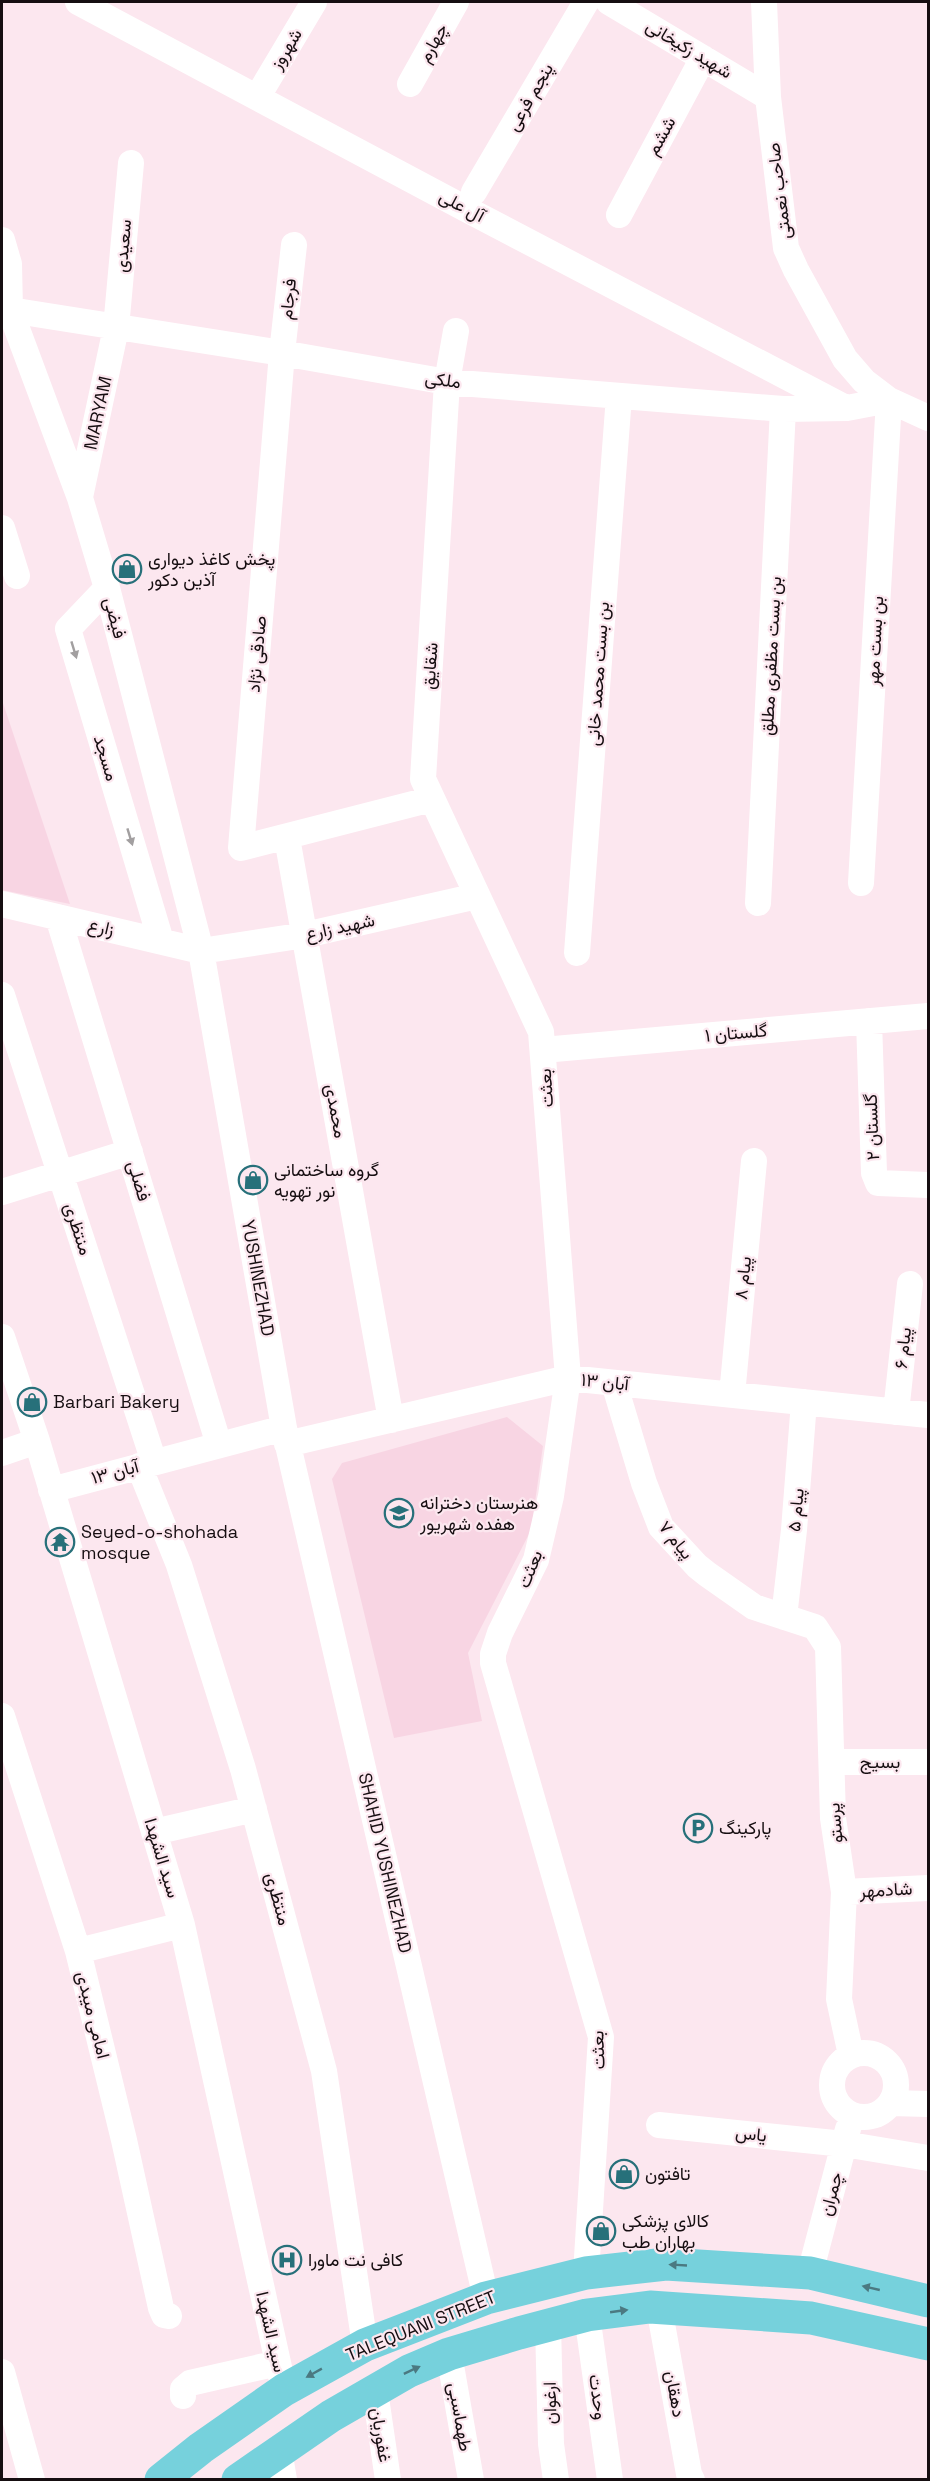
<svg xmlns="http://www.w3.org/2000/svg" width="930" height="2481" viewBox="0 0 930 2481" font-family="'Space Grotesk',Vazirmatn,sans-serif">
<rect width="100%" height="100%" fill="#fce7ef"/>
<!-- built -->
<path fill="#f8d5e3" d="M2,700L70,904L2,890Z
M507,1417L543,1446L531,1530L468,1653L482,1721L394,1738L332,1479L342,1463Z"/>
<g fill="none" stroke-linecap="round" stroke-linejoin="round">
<!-- minor -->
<path stroke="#fff" stroke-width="26" d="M78,2L466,209L844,407
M609,2L768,97
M764,2L768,97L786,248L796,270L845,359L864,381L889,400L928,418
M410,84L456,2
M258,96L314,2
M474,192L586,2
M619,215L703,58
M2,240L9,264L10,310
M294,245L282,353L241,848L432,799
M2,294L10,310L80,498L107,588L201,951L284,1428L486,2298
M2,314L10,310L282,353L447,382L783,409L847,408L889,400L861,883
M456,331L447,382L423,779L541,1032L568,1378L551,1496L536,1560L500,1633L493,1654V1663L601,2037L586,2273
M80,497L116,328L131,163
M2,528L17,576
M107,588L68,629L161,941
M287,838L391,1420
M758,903L783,409
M2,904L201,951L305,935L477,896
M58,917L219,1445
M577,953L619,396
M2,995L154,1462
M869,1021L874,1173L878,1183L928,1185
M543,1050L928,1016
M2,1192L130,1152
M2,1337L37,1441L182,1925L284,2390
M614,1383L644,1483L661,1527L697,1566L707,1574L754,1607L815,1627L828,1647L833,1818L844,1892L839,1999L851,2055
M732,1395L754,1161
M896,1412L910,1284
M287,1444L568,1378L928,1415
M2,1453L37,1441
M139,1466L179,1565L243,1769L324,2071L365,2345
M51,1490L284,1428
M784,1617L794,1530L804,1402
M2,1716L78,1951L124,2140L161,2308L164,2315L169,2316
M832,1762H928
M154,1832L254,1809
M844,1892L928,1888
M78,1951L182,1925
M832 2085a32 32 0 1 1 64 0a32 32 0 1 1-64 0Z
M891,2103L928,2104
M659,2125L844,2144L928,2158
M810,2273L848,2129
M659,2307L689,2474L692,2480
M587,2315L610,2480
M548,2325L551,2444L556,2480
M449,2354L471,2480
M2,2372L32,2480
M375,2391L388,2480
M183,2396V2389L190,2383L278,2363
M279,2450L284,2480"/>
<!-- major -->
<path stroke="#76d1dc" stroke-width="33" d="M161,2480L201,2448L284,2390L365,2345L486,2298L586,2273L666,2264L810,2273L928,2301
M238,2480L331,2416L409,2371L449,2354L519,2333L587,2315L650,2307L811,2318L928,2344"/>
</g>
<!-- one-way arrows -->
<defs><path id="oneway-solid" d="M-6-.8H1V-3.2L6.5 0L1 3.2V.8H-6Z" transform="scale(1.5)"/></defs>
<g fill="#a29fa0">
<use href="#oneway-solid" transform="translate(74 650) rotate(73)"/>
<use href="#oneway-solid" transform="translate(130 837) rotate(73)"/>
</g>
<g fill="#4b7981">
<use href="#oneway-solid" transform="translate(678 2265) rotate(-177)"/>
<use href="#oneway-solid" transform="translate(871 2288) rotate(-167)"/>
<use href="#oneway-solid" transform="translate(619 2311) rotate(-8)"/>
<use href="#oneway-solid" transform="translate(412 2370) rotate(-25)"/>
<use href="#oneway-solid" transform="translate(314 2373) rotate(151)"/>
</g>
<!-- icons -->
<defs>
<g id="shop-ring" transform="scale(1.5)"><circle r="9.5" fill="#fce7ef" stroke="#27707a" stroke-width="1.5"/><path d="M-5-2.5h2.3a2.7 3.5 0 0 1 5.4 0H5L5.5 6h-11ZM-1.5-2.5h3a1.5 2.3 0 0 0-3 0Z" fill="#27707a"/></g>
<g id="school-ring" transform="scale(1.5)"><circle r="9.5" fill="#fce7ef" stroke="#27707a" stroke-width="1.5"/><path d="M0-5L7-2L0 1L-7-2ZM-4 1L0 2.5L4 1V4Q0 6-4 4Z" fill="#27707a"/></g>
<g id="temple-ring" transform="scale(1.5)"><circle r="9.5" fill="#fce7ef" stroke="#27707a" stroke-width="1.5"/><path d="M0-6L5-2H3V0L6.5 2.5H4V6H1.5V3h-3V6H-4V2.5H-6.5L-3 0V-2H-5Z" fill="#27707a"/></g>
<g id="parking-ring" transform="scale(1.5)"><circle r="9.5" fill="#fce7ef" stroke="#27707a" stroke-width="1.5"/><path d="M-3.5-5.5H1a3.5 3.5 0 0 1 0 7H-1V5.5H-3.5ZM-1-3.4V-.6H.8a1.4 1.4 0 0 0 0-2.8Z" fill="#27707a"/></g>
<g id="hospital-ring" transform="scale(1.5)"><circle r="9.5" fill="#fce7ef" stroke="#27707a" stroke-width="1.5"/><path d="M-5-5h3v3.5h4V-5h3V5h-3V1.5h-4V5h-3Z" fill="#27707a"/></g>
</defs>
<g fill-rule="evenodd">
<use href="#shop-ring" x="127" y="569"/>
<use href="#shop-ring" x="253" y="1180"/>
<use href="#shop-ring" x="32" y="1402"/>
<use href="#school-ring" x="399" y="1513"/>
<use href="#temple-ring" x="60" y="1542"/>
<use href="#parking-ring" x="698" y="1828"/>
<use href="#shop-ring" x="624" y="2174"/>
<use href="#shop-ring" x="601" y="2231"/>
<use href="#hospital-ring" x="287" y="2260"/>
</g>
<g text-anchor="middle" stroke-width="4.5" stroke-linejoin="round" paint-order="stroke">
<!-- street labels -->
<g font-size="18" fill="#160e11" stroke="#fce7ef">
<text transform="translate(433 43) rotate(-61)" y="6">چهارم</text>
<text transform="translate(286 49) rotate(-59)" y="6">شهروز</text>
<text transform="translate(689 49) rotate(31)" y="6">شهید زکیخانی</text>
<text transform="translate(530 97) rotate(-60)" y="6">پنجم فرعی</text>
<text transform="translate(661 136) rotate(-61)" y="6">ششم</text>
<text transform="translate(779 191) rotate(-97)" y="6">صاحب نعمتی</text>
<text transform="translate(462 206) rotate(28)" y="6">آل علی</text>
<text transform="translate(123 246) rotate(-85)" y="6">سعیدی</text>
<text transform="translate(288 299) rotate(-84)" y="6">فرجام</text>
<text transform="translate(443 380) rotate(8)" y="6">ملکی</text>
<text transform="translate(98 413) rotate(-78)" y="6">MARYAM</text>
<text transform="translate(115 618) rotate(75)" y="6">فیضی</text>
<text transform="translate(875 641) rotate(-87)" y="6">بن بست مهر</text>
<text transform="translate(257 654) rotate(-85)" y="6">صادقی نژاد</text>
<text transform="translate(771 656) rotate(-87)" y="6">بن بست مظفری مطلق</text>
<text transform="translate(430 666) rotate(-86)" y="6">شقایق</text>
<text transform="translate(598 674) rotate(-86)" y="6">بن بست محمد خانی</text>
<text transform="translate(106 758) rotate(73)" y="6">مسجد</text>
<text transform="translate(101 927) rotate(13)" y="6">زارع</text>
<text transform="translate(340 927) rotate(-12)" y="6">شهید زارع</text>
<text transform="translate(736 1033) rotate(-5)" y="6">گلستان ۱</text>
<text transform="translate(546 1088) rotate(-94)" y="6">بعثت</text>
<text transform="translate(336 1111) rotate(80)" y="6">محمدی</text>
<text transform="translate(872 1127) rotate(-92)" y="6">گلستان ۲</text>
<text transform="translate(139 1181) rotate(73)" y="6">فضلی</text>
<text transform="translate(78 1229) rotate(72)" y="6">منتظری</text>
<text transform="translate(258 1278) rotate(80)" y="6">YUSHINEZHAD</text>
<text transform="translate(743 1278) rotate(-84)" y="6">پیام ۸</text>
<text transform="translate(903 1348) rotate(-84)" y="6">پیام ۶</text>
<text transform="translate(605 1382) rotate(6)" y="6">۱۳ آبان</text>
<text transform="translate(115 1472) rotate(-15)" y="6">۱۳ آبان</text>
<text transform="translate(796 1510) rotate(-85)" y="6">پیام ۵</text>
<text transform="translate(676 1540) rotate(51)" y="6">پیام ۷</text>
<text transform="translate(530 1569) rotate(-68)" y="6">بعثت</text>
<text x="880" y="1768">بسیج</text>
<text transform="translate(835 1823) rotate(-95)" y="6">پرستو</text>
<text transform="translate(162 1858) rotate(73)" y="6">سید الشهدا</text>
<text transform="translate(385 1863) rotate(77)" y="6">SHAHID YUSHINEZHAD</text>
<text transform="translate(886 1890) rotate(-3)" y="6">شادمهر</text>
<text transform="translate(278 1899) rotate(75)" y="6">منتظری</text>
<text transform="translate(93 2015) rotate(76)" y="6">امامی میبدی</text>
<text transform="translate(598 2050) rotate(-92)" y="6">بعثت</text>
<text transform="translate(751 2134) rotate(6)" y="6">یاس</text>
<text transform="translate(831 2194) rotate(-75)" y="6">چمران</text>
<text transform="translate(421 2326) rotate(-22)" y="6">TALEQUANI STREET</text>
<text transform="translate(271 2332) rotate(77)" y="6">سید الشهدا</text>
<text transform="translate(675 2394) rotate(80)" y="6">دهقان</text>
<text transform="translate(598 2397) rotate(82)" y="6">وحدت</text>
<text transform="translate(550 2403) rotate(-91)" y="6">ارغوان</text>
<text transform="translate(460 2417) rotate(80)" y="6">طهماسبی</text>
<text transform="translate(381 2435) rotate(81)" y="6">غفوریان</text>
</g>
<!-- poi labels -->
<g font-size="18" fill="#160e11" stroke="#fce7ef" text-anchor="start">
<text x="148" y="565">پخش کاغذ دیواری<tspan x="148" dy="21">آذین دکور</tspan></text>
<text x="274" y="1176">گروه‌ ساختمانی<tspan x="274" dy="21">نور تهویه</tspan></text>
<text x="53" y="1408">Barbari Bakery</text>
<text x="420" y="1509">هنرستان دخترانه<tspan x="420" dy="21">هفده شهریور</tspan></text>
<text x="81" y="1538">Seyed-o-shohada<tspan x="81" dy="21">mosque</tspan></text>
<text x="719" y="1834">پارکینگ</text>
<text x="645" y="2180">تافتون</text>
<text x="622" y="2227">کالای پزشکی<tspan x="622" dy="21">بهاران طب</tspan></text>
<text x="308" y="2266">کافی نت ماورا</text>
</g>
</g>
<!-- border -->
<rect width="930" height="2481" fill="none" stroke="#160e11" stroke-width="6"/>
</svg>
